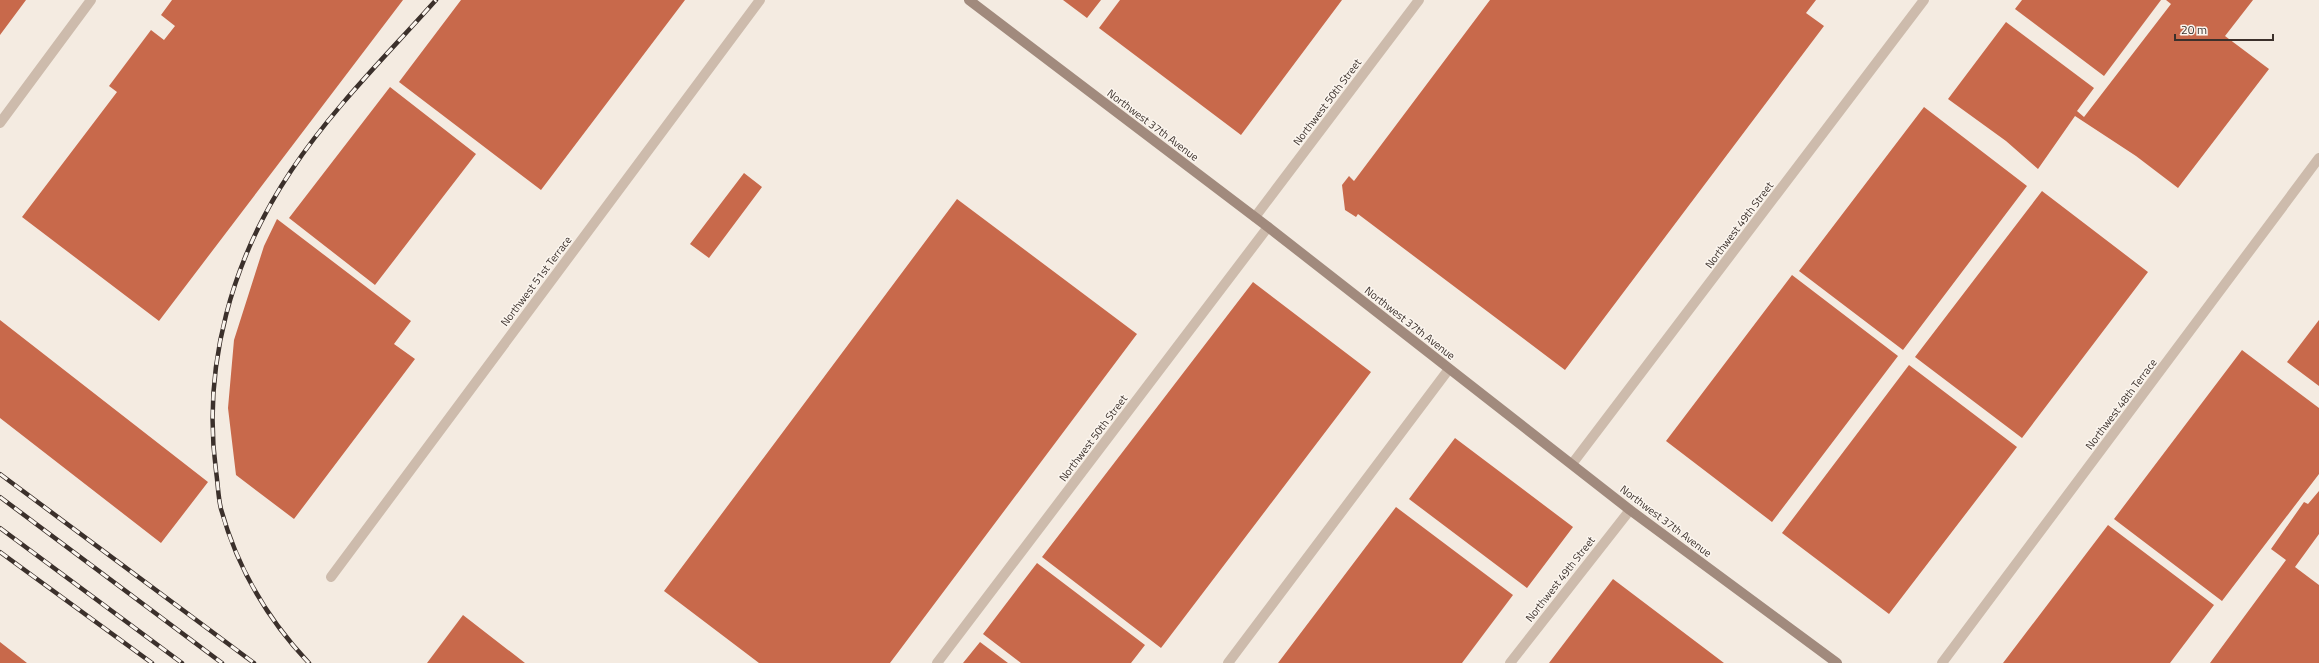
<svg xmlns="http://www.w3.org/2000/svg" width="2319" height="663" viewBox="0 0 2319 663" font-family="'Titillium Web',sans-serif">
<rect width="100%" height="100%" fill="#f4ebe1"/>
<!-- building -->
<path fill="#c8694b" d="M0,0H26L0,35Z
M172,0H403L159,321L22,217L117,92L109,86L151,30L164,40L175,26L161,15Z
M461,0H685L541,190L399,82Z
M1063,0H1101L1087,18Z
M1120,0H1342L1241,135L1099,28Z
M1490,0H1816L1806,13L1824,26L1565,370L1358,214L1356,217L1345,210L1342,185L1349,176L1354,181Z
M2022,0H2161L2104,76L2015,9Z
M2166,0H2253L2225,36L2269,69L2178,188L2136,156L2075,116L2038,169L2006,141L1948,99L2006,22L2094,88L2077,111L2084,117L2171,4Z
M390,87L476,154L375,285L289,218Z
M1924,107L2027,186L1903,350L1799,271Z
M744,173L762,187L709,258L690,244Z
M2042,191L2148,272L2022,438L1915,357Z
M957,199L1137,334L890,663H759L664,591Z
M277,219L411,321L394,344L415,359L294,519L236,475L228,408L234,340L264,246Z
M1792,275L1898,356L1772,522L1666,441Z
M1253,282L1371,372L1161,648L1042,557Z
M0,320L208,482L161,543L0,418Z
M2319,320V386L2287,362Z
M2242,350L2319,408V474L2222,601L2114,519Z
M1909,365L2017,447L1889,614L1782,533Z
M1455,438L1573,527L1527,588L1409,499Z
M2319,491V534L2295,567L2319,585V663H2210L2286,560L2271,549L2304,502L2308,504Z
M1396,507L1513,595L1462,663H1278Z
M2108,525L2214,605L2170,663H2003Z
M1037,563L1145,645L1131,663H1021L983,634Z
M1613,579L1724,663H1549Z
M463,615L525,663H427Z
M0,642L27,663H0Z
M980,642L1008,663H963Z"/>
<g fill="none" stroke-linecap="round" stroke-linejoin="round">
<!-- lane -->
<path stroke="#cdbbac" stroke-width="10" d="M1228,663L1449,369"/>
<!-- street -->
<path stroke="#cdbbac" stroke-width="10" d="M0,123L91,0
M1255,217L1419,0
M1572,464L1924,0
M331,577L760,0
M937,663L1268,227
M1510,663L1630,510
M1942,663L2319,158"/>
<!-- secondary -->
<path stroke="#a18a7d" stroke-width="10" d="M969,0L1268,227L1630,510L1837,663"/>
<!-- rail casing -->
<g stroke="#3b302b" stroke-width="4.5">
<path id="rail" d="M0,474L254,663
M0,497L222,663
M0,528L182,663
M0,552L152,663
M309,663C268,620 237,567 221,509C218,497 218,484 216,471C202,366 232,259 291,171C332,109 386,56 436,0"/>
</g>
<!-- rail -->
<use href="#rail" stroke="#fbf5ee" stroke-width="3" stroke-dasharray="9" stroke-linecap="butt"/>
</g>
<g text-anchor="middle" stroke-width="3" stroke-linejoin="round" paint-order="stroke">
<!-- street labels -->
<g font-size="11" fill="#3b302b" stroke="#fbf5ee">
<text transform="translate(1327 102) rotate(-53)" y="4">Northwest 50th Street</text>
<text transform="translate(1153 125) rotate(37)" y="4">Northwest 37th Avenue</text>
<text transform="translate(1739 225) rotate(-53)" y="4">Northwest 49th Street</text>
<text transform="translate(536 281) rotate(-53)" y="4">Northwest 51st Terrace</text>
<text transform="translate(1410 323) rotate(38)" y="4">Northwest 37th Avenue</text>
<text transform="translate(2121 404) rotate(-53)" y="4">Northwest 48th Terrace</text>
<text transform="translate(1093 438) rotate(-53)" y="4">Northwest 50th Street</text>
<text transform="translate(1666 521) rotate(37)" y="4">Northwest 37th Avenue</text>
<text transform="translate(1560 579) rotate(-52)" y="4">Northwest 49th Street</text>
</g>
</g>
<!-- scale -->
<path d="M2175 34v6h98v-6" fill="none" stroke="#3b302b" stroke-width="2"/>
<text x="2181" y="34" font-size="12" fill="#3b302b" stroke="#fbf5ee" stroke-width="3" paint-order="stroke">20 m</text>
</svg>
